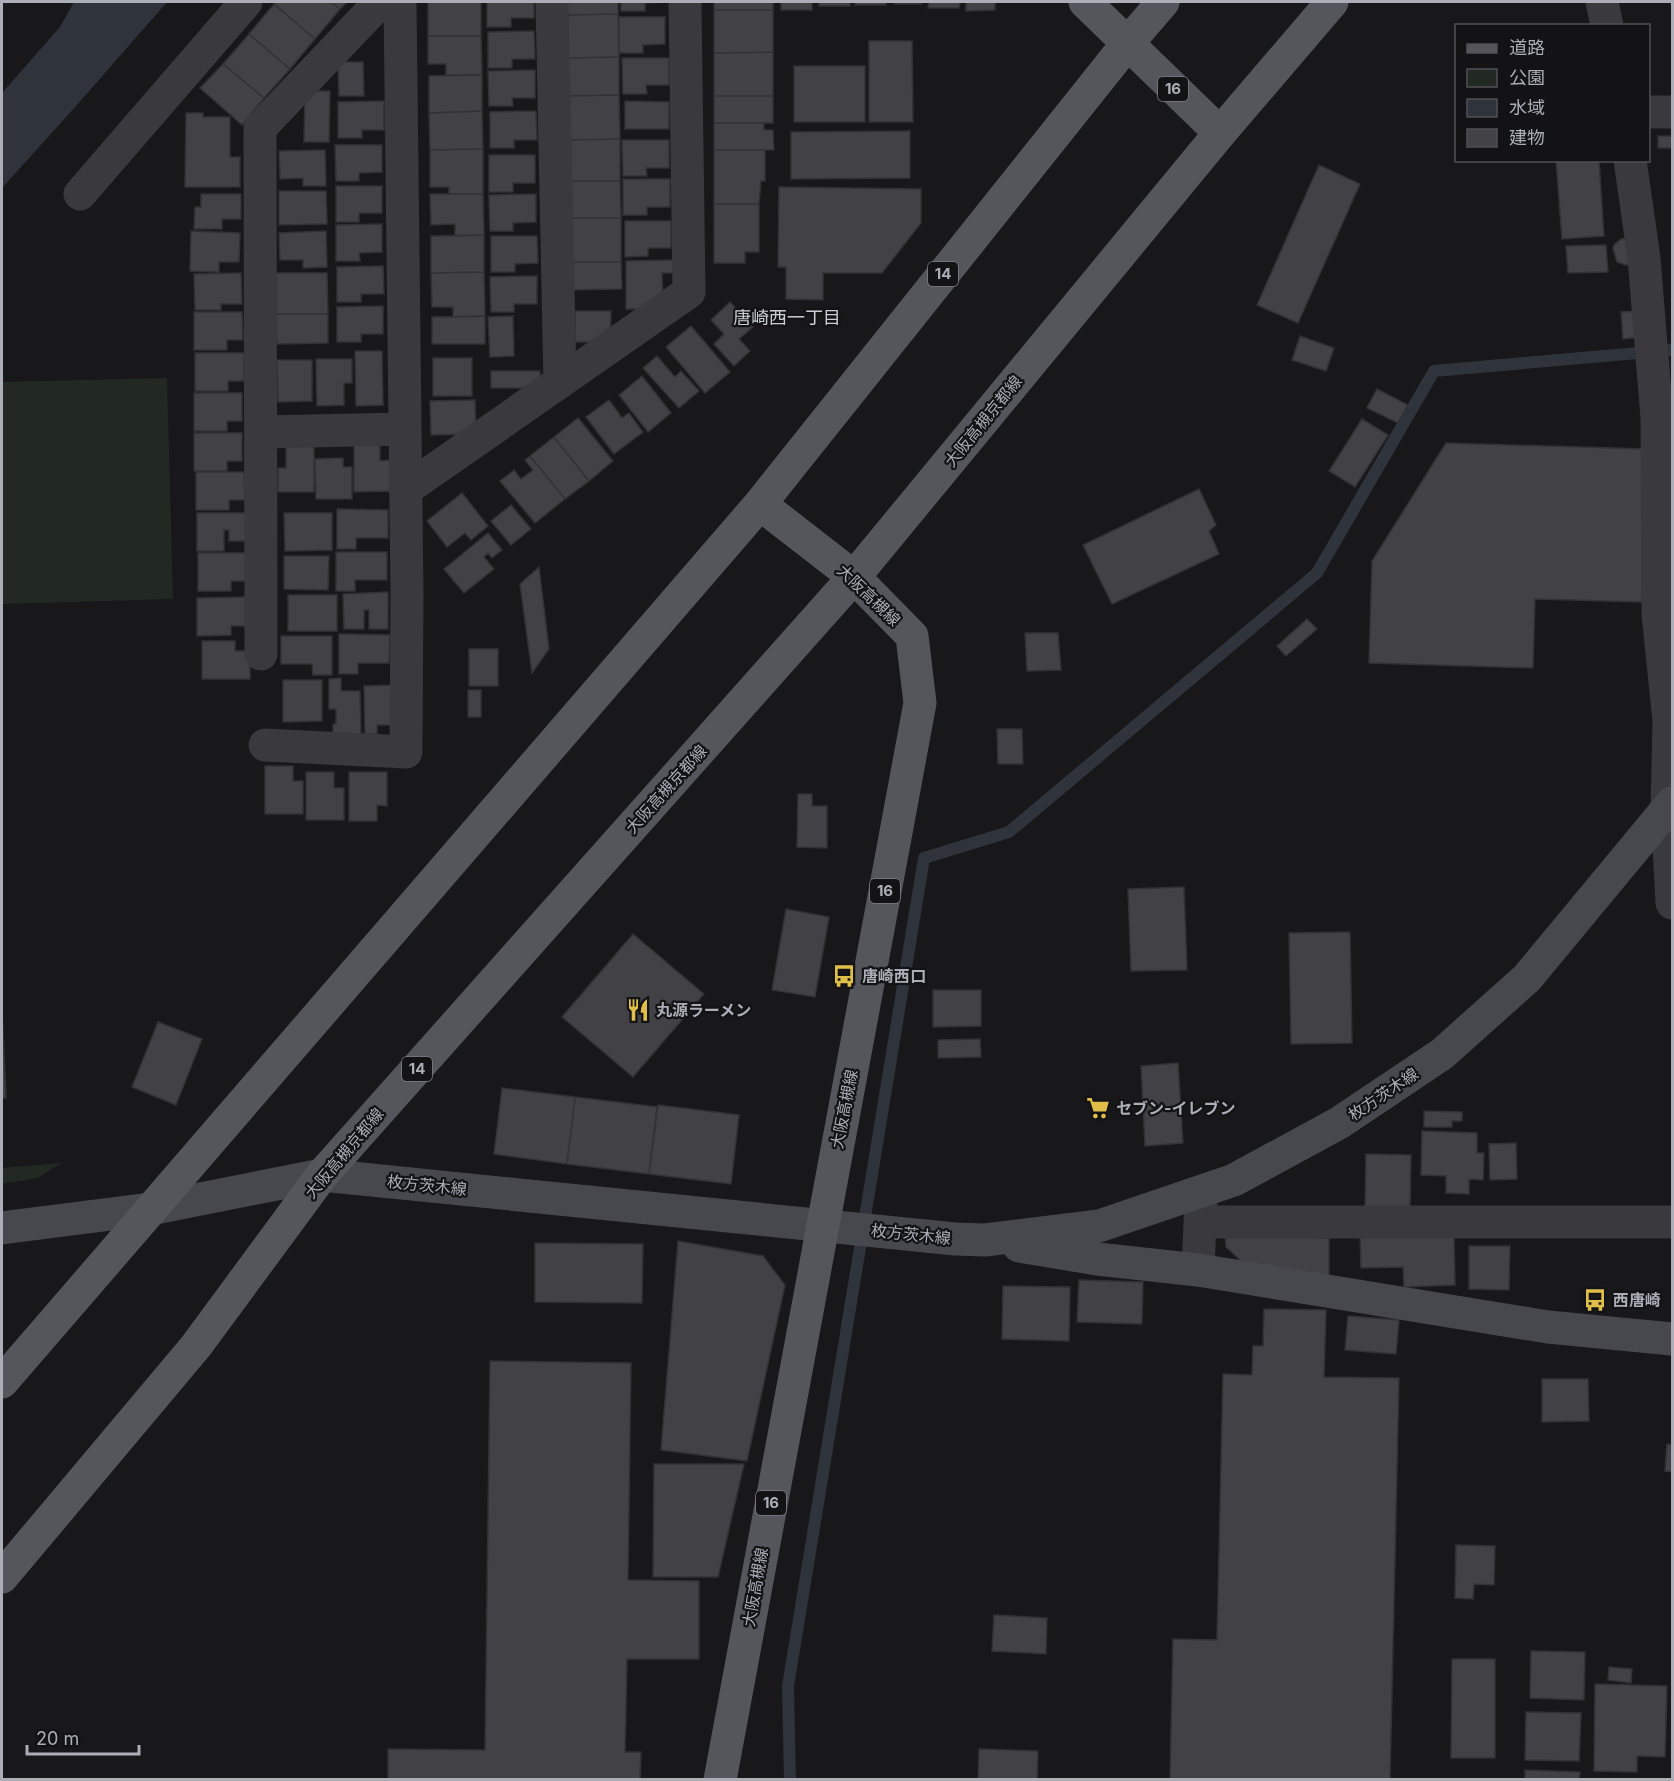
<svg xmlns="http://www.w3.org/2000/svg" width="1674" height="1781" viewBox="0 0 1674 1781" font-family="Inter,'Noto Sans JP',sans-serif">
<rect width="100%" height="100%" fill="#181719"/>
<!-- green -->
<path fill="#222923" d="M167,378L173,599L2,604V382Z
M62,1163L37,1178L2,1184V1168Z"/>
<!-- water -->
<path fill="#2f343c" d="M74,2H167L76,106L2,188V93L60,27Z"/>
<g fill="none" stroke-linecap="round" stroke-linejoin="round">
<!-- stream -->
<path stroke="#2f343c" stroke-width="12" d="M790,1780L788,1686L924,858L1009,832L1317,573L1434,371L1672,350"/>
</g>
<!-- building -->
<path fill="#424246" stroke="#323235" stroke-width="1.5" d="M276,2H331L340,9L315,39L274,4Z
M331,2H347L340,9Z
M428,2H481V36H428Z
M487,2H534V18H511V27H487Z
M565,2H618V14L565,15Z
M621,2H668L645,3V11H621Z
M714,2H773V10H714Z
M781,2H812V10H781Z
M819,2H850V6H819Z
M855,2H886V5H855Z
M895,2H921V4H895Z
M929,2H960L959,8H928Z
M966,2H995V10L966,11Z
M274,4L315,39L290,69L249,34Z
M714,10H773V52L714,53Z
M618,14L619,57L566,58L565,15Z
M619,17H665V44L643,45V53H619Z
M534,31L535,59H512V68H488V32Z
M249,34L290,69L264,98L223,64Z
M428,36H481L482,75H446V64H428Z
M869,41H912L913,122H869Z
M773,52V96H714V53Z
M619,57V95L567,96L566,58Z
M622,58H669V85H646L647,94H623Z
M338,62H363L364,96H339Z
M223,64L264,98L242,125L200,88Z
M794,66H865V122H794Z
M535,70V98H512L513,106H489L488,71Z
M482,75V111L429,113V76Z
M305,91H330L329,142H304Z
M619,95L620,139L567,140V96Z
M714,96H773V123H714Z
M384,101V130H362V138H338V102Z
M625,101L669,102V129H625Z
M482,111L483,149L430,150L429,113Z
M536,111L537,140H514V148H490V112Z
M186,113H203V117H230V157H240V187H185Z
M714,123H764V130H773L774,150H714Z
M910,131V178L791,179V132Z
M1658,136H1672V148H1658Z
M620,139V181H568L567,140Z
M622,140H669V168H646L647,176H623Z
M335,145H382V172L359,173V181H336Z
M483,149V194H449V187H430V150Z
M325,150L326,186H303V178L280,179L279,151Z
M714,150H765V181H761L759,204H714Z
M489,155H535V183H513V192H489Z
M1556,160H1599L1604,236L1562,239Z
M1319,165L1360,184L1298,323L1257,305Z
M623,179H670V207H647V215H623Z
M568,181H620L621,218H568Z
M336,186H382V213H359V222H336Z
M779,187L921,189V223L882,273H823V300L786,299V267H778Z
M279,191H326L327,224L279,225Z
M201,194H241V219H222V229H194L195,207H201Z
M430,194H483L484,235L455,236V224L431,225Z
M536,194V222L513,223V231H490L489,195Z
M714,204H759V252H745V263H714Z
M568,218H621V262H569Z
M625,221H671V248H648V256L625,257Z
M382,224V252L359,253L360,261H336V225Z
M191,231L240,233L239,262H219V272L190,271Z
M326,231L327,267L303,268V260H280L279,233Z
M484,235V272L431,273V236Z
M491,236H537L538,263L515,264V272H491Z
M1630,238L1629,265H1625L1617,262L1613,249L1614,245L1621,239Z
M1606,245L1608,272L1568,273L1566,246Z
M676,260L677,273H662L663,301L650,309H626V261Z
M569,262H621L622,289L569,290Z
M383,266L384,294H361V302H337V267Z
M484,272L485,316L453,317V307H432L431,273Z
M241,273L242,304H221V310H195L194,274Z
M276,273H327L328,314H276Z
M537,276V304H514V312H491L490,277Z
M730,302L753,327L739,339L750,351L734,366L714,344L724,334L711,320Z
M383,306V334H361V342H337V307Z
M575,311H611L610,342H575Z
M1638,311L1640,337L1623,339L1621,312Z
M194,312H242L243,340H227V350H194Z
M276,314H328V343L277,344Z
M485,316V344H432V317Z
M513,316L514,356L490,357L488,317Z
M691,326L730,372L705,393L666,347Z
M1300,336L1334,348L1326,371L1292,360Z
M355,351H382L383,405L356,406Z
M195,353H244V381H228V391H195Z
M657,356L675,377L681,371L699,391L679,408L643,368Z
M433,358H472V396H433Z
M316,359H352V383H344V405L317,406Z
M277,360H312V401L278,402Z
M491,371H540V388H491Z
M642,376L671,413L648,432L619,395Z
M1377,389L1408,405L1398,423L1367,408Z
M194,393H242V421H227V431H194Z
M475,400L476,434L431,435L430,401Z
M609,400L622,418L629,413L643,432L614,454L586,417Z
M578,418L613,461L589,481L554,437Z
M1362,419L1388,435L1355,487L1329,471Z
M194,433H242V461H227V471H194Z
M554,437L589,481L565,499L530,456Z
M1446,443L1646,449L1642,602L1535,599L1533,668L1369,663L1372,561Z
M286,445H314V492H278V468H286Z
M354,445H380V461L390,460V491L354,492Z
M530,456L565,499L535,523L500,481L514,470L521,479L533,470L525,460Z
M343,458V467H352V499H316L315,459Z
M196,472H244L245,500H229V510H196Z
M1199,489L1216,525L1209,531L1219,554L1112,604L1083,545Z
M462,493L488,526L471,540L465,533L447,547L427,521Z
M511,505L531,529L511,545L491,521Z
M337,509L388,510V538H356V549H337Z
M197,513H246V541H229V530H224V551H197Z
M284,513H332V550L285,551Z
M488,533L502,550L492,558L488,553L484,557L494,569L464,593L444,569Z
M336,552H387V580H355V591H336Z
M198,553H246L247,581H231V591H198Z
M284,556H329L328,590L284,589Z
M539,567L549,649L532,673L520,584Z
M388,592V629H369V610H364V629H344L343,594Z
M288,595H337V631H288Z
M246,597V626H231V635L197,636V598Z
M1307,619L1317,629L1286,656L1277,646Z
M1025,633H1058L1061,670L1027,671Z
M339,634L390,635L389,663H358V674H339Z
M281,636H332V675H313L312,664H281Z
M202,641H235V651H250V679H202Z
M469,649H498V686H469Z
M341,678V691H360L361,734H333V724H336V709H329V679Z
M283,680H322V721L283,722Z
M394,685L395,725H377V734H365L364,686Z
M468,690H481V717H468Z
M997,729H1022L1023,764H998Z
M265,766H293V781H303V814H265Z
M306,772H334V788H344V820H306Z
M349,772H387V806L377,805V821H349Z
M798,794H812V806H827V848L797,847Z
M1184,887L1187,970L1131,971L1128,889Z
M786,909L829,917L815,997L772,990Z
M1350,932L1352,1043L1291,1044L1289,933Z
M633,934L704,994L633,1077L562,1017Z
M933,990H981V1026L933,1027Z
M2,1010L6,1098H2Z
M158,1022L202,1039L176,1105L132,1087Z
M980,1039L981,1057L938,1058V1040Z
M1178,1063L1183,1143L1145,1146L1141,1066Z
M502,1088L575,1097L567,1164L494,1154Z
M575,1097L657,1107L649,1174L567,1164Z
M658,1105L739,1115L731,1184L649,1174Z
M1424,1111L1462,1112V1121H1452V1127H1424Z
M1422,1131L1477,1133V1153H1484L1483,1180L1469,1179V1194L1446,1193V1176L1421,1175Z
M1516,1143L1517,1179L1490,1180L1489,1144Z
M1366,1154L1411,1155L1410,1209L1365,1208Z
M1225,1233L1329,1238V1276L1251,1270L1226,1247Z
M1454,1233L1455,1285L1404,1287L1403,1267L1361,1268L1360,1235Z
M678,1241L763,1256L785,1285L747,1461L661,1450Z
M535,1243L643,1244L642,1303L535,1302Z
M1469,1246H1510L1509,1290L1469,1289Z
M1079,1280L1143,1282L1142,1324L1077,1322Z
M1003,1286L1070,1287L1069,1341L1002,1339Z
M1264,1309L1326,1310L1324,1377L1399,1378L1390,1780H1170L1173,1639L1217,1640L1223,1374L1252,1375L1253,1346H1263Z
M1348,1316L1399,1320L1396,1354L1345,1350Z
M490,1361L631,1363L628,1580L699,1581V1659H627L625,1752H641L640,1780H388V1749L485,1750Z
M1542,1379H1588L1589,1421L1542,1422Z
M1667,1444L1672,1445V1472L1665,1471Z
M654,1464H744L718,1577H653Z
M1456,1545L1495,1546L1494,1585L1474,1584L1473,1599L1455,1598Z
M994,1615L1047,1618L1046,1654L992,1651Z
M1531,1651L1585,1652L1584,1700L1530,1698Z
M1452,1659H1495V1758H1451Z
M1609,1667L1632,1669L1631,1683L1608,1680Z
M1595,1684L1667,1686L1665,1757L1637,1756V1772L1594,1771Z
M1526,1712L1581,1713L1579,1761L1525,1760Z
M979,1749L1038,1751L1037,1780H978Z
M1525,1770L1580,1772L1579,1780H1525Z"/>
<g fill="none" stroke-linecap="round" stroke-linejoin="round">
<!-- street -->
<path stroke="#39393e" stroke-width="33" d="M552,2L560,382
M1602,2L1607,26
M1648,112H1672
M1630,160L1644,258L1657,418L1658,614L1669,721L1667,809L1672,903
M80,194L246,2
M261,432L404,429
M405,490L689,292L685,2
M261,654L260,128L380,2
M265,745L406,752L407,593L400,2
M1200,1222H1672
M1198,1270L1201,1199"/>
<!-- secondary -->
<path stroke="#47484d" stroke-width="33" d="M2,1228L150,1209L322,1175L955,1239L985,1240L1099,1226L1234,1180L1339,1123L1442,1054L1527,978L1672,803
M1019,1246L1097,1259L1198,1270L1548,1327L1672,1339"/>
<!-- primary -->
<path stroke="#55565c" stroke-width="33" d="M1085,2L1220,133
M2,1382L760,504L1127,44L1163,2
M2,1577L196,1346L322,1175L854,577L1220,133L1332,2
M720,1780L920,703L912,636L854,577L760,504"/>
</g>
<!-- icons -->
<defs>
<g id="bus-bare" transform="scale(1.8)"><path d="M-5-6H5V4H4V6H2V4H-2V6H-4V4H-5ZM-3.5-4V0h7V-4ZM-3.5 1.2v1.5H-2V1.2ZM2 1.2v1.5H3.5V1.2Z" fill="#dfbe49" stroke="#131214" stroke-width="2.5" paint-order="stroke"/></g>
<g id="restaurant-bare" transform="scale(1.8)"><path d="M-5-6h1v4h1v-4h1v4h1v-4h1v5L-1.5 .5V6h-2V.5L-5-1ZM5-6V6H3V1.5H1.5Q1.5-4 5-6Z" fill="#dfbe49" stroke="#131214" stroke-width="2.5" paint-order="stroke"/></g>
<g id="supermarket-bare" transform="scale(1.8)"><path d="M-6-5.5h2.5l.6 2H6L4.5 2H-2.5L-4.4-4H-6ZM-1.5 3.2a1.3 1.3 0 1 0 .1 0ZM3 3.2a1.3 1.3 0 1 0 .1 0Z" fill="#dfbe49" stroke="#131214" stroke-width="2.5" paint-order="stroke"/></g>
</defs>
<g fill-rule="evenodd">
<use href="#bus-bare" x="844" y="976"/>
<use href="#restaurant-bare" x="638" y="1010"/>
<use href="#supermarket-bare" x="1098" y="1108"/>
<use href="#bus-bare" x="1595" y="1300"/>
</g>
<g text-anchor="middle" stroke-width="4.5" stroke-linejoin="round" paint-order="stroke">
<!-- shield labels -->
<g fill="#131214" stroke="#7d7e86" stroke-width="1.5">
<rect x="1158" y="77" width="30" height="24" rx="4.5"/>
<rect x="928" y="262" width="30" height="24" rx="4.5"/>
<rect x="870" y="879" width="30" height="24" rx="4.5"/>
<rect x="402" y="1057" width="30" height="24" rx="4.5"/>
<rect x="756" y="1491" width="30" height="24" rx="4.5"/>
</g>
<g font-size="15" font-weight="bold" fill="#abadb7">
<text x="1173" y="94">16</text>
<text x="943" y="279">14</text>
<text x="885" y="896">16</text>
<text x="417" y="1074">14</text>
<text x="771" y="1508">16</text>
</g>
<!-- street labels -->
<g font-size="16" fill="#abadb7" stroke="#131214">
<text transform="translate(983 421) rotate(-51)" y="6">大阪高槻京都線</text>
<text transform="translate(869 595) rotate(44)" y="6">大阪高槻線</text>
<text transform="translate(666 789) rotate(-48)" y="6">大阪高槻京都線</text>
<text transform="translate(1383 1094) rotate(-34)" y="6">枚方茨木線</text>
<text transform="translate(844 1109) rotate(-79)" y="6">大阪高槻線</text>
<text transform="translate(344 1153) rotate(-50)" y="6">大阪高槻京都線</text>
<text transform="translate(427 1185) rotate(6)" y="6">枚方茨木線</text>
<text transform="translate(911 1234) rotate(6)" y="6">枚方茨木線</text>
<text transform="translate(755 1587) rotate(-80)" y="6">大阪高槻線</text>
</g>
<!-- poi labels -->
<g font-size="16" font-weight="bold" fill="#abadb7" stroke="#131214" text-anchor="start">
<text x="862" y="982">唐崎西口</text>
<text x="656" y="1016">丸源ラーメン</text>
<text x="1116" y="1114">セブン-イレブン</text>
<text x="1613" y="1306">西唐崎</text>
</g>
<!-- neighbourhood labels -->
<g font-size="18" fill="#cbcdd4" stroke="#131214">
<text x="787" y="324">唐崎西一丁目</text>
</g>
</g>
<!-- border -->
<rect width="1674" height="1781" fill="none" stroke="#abadb7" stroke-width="6"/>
<!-- legend -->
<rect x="1455" y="24" width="195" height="138" fill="#131214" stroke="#505055" stroke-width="1.5"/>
<rect x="1467" y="44" width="30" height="9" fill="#55565c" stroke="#505055" stroke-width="1.5"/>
<text x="1509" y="54" font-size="18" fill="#abadb7">道路</text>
<rect x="1467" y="69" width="30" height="18" fill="#222923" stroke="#505055" stroke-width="1.5"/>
<text x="1509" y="84" font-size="18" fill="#abadb7">公園</text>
<rect x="1467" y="99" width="30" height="18" fill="#2f343c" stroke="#505055" stroke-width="1.5"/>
<text x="1509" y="114" font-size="18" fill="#abadb7">水域</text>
<rect x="1467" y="129" width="30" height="18" fill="#424246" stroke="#505055" stroke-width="1.5"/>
<text x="1509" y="144" font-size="18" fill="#abadb7">建物</text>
<!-- scale -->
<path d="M27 1745v9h112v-9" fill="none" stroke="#abadb7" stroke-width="3"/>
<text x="36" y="1745" font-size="18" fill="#abadb7" stroke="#131214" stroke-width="4.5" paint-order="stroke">20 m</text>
</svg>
